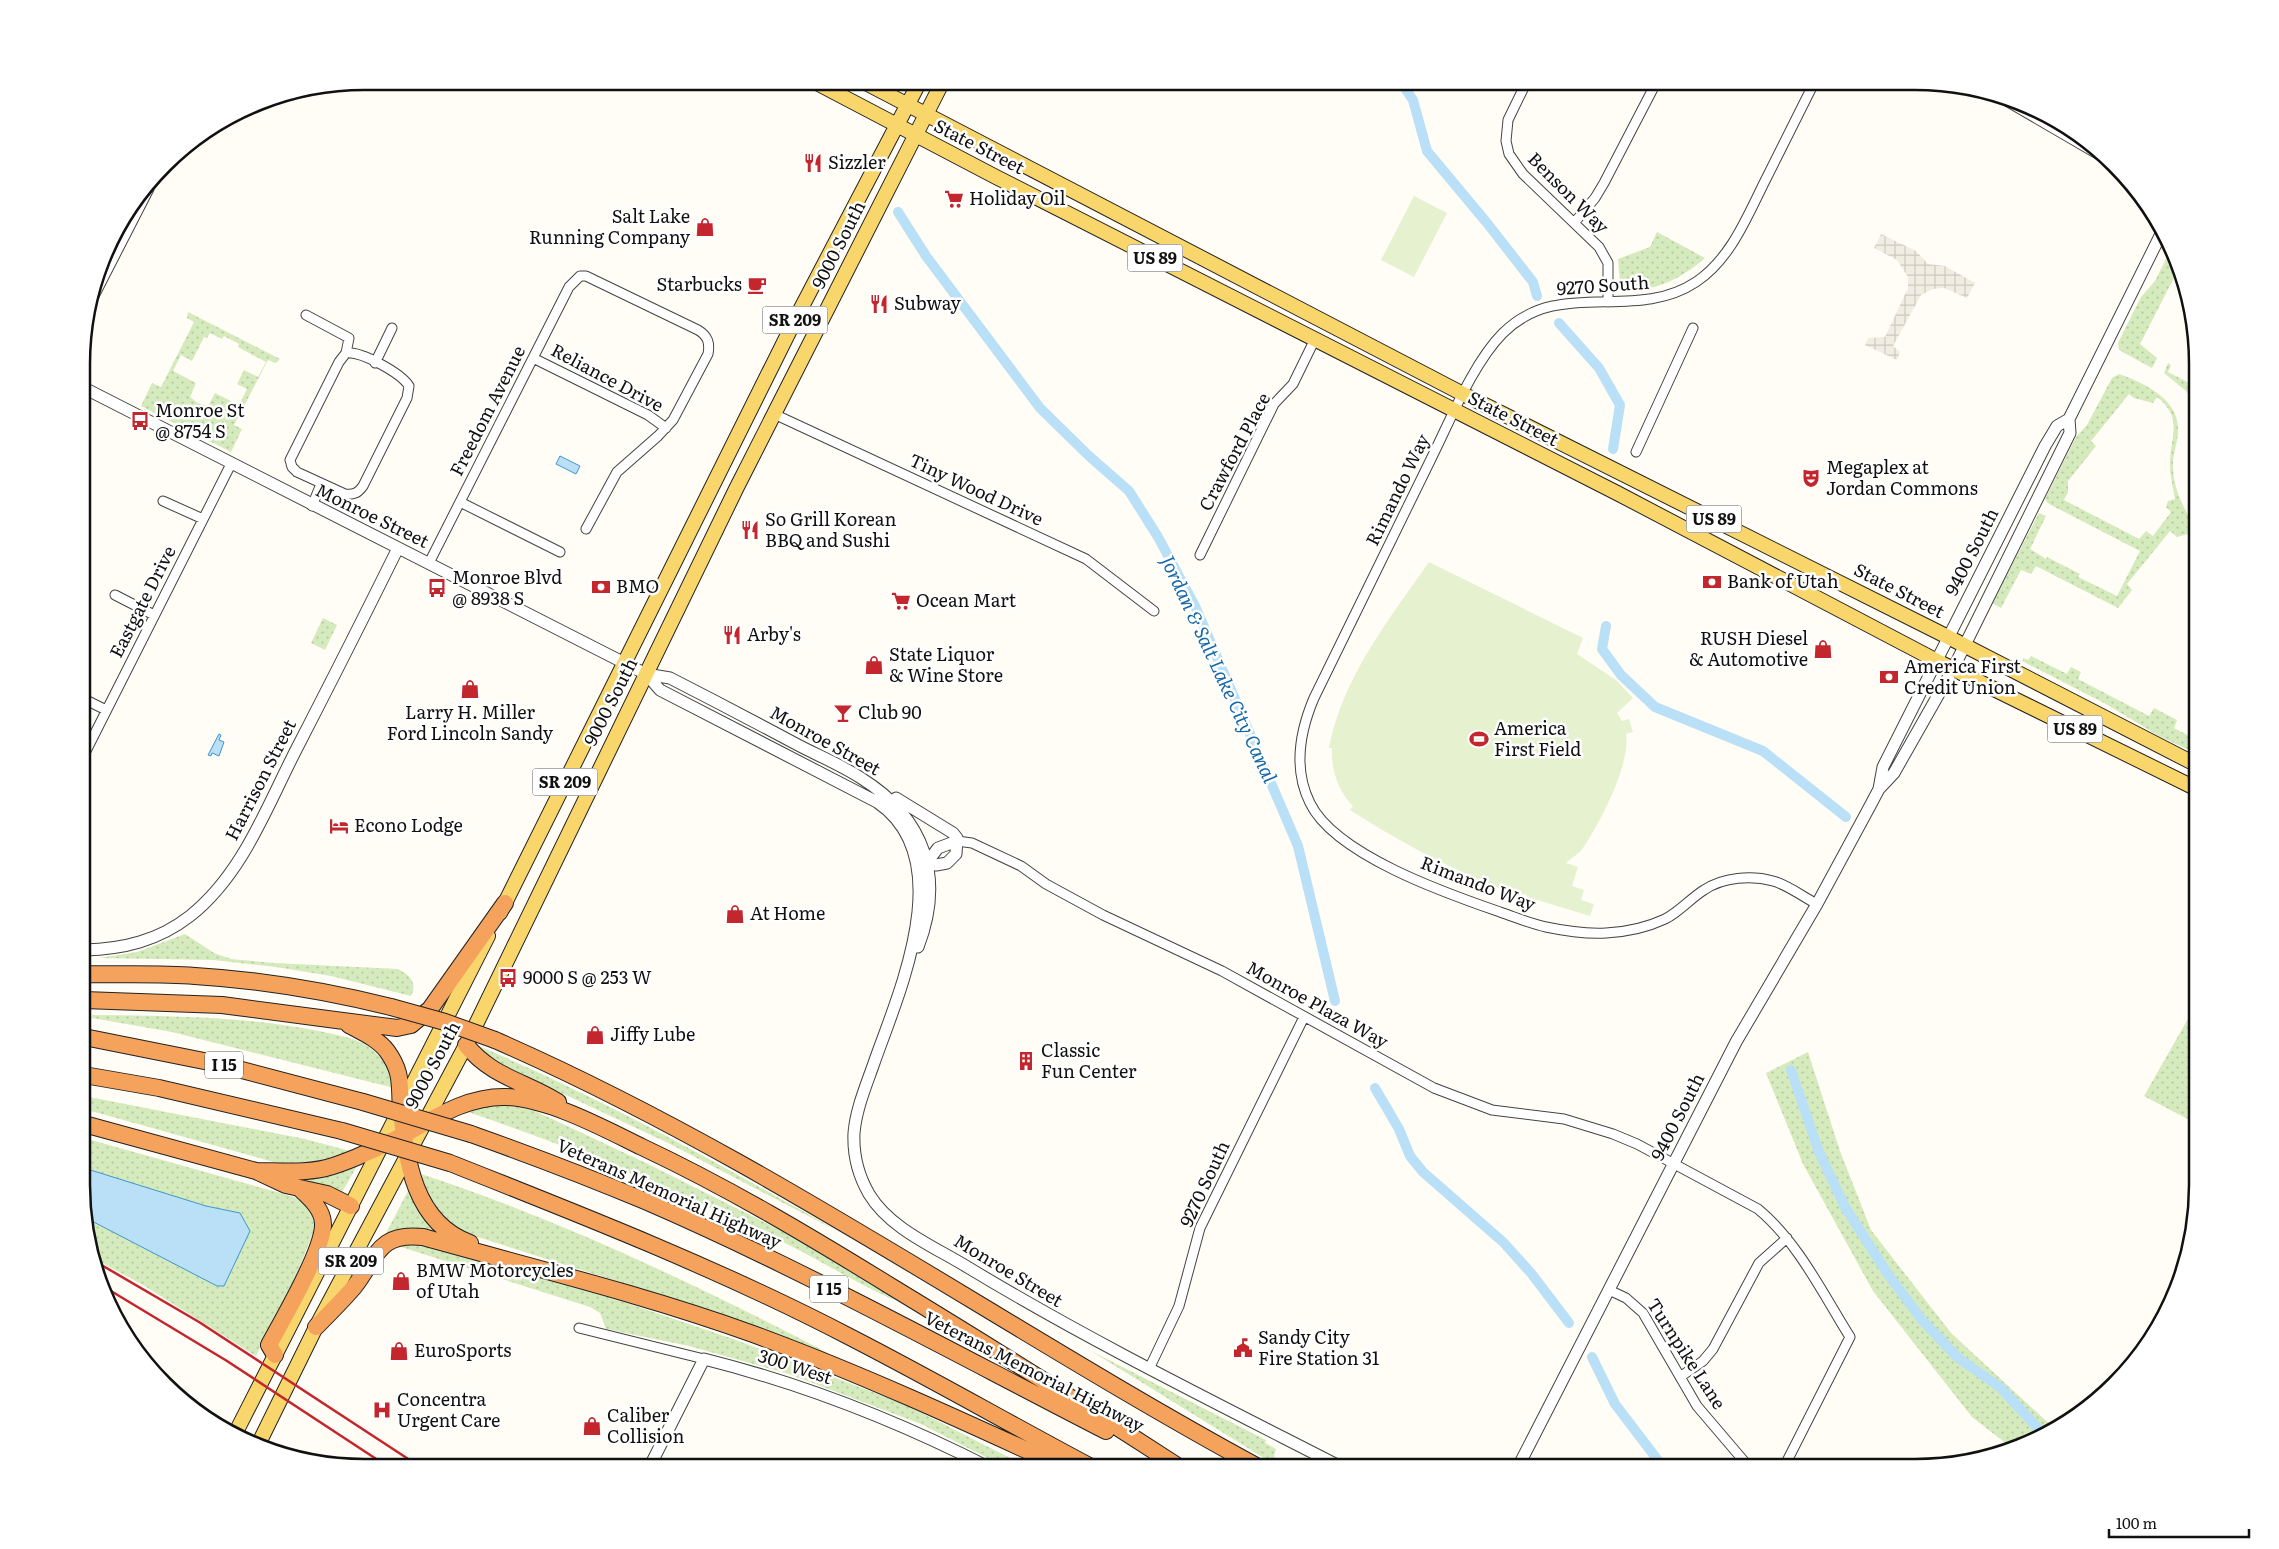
<svg xmlns="http://www.w3.org/2000/svg" width="2279" height="1549" viewBox="0 0 2279 1549" font-family="Literata,serif">
<defs>
<pattern id="grass-dots" width="8" height="8" patternUnits="userSpaceOnUse" patternTransform="scale(1.25)"><rect width="8" height="8" fill="#d5ebbd"/><path d="M2 2h.1M6 6h.1" fill="none" stroke="#b6c8a1" stroke-width="1.8" stroke-linecap="round"/></pattern>
<pattern id="plaza-grid" width="8" height="8" patternUnits="userSpaceOnUse" patternTransform="scale(1.25)"><rect width="8" height="8" fill="#f1ede2"/><path d="M0 4h8M4 0v8" fill="none" stroke="#cecac1"/></pattern>
</defs>
<rect width="100%" height="100%" fill="#fffdf5"/>
<!-- grass -->
<path fill="url(#grass-dots)" fill-rule="evenodd" d="M1657,232L1705,258C1685,276 1652,295 1624,288L1620,282L1618,259L1650,247Z
M2171,249L2179,268L2140,344L2157,358L2152,368L2119,350L2118,343L2141,297L2155,281Z
M188,312L280,359L276,363L268,360L234,425L242,429L231,452L141,406L152,383L161,387L194,322L187,318ZM210,333L222,339L224,336L239,344L238,347L266,362L258,377L244,370L237,384L247,389L239,405L215,393L208,406L198,403L190,397L196,383L173,371L181,355L192,361L204,337L207,338Z
M2168,363L2171,365L2168,372L2197,387V411L2186,391L2164,373Z
M2119,374C2142,382 2177,398 2178,427C2179,441 2172,454 2173,468C2174,490 2184,511 2197,528V532L2194,529L2188,534L2177,537L2170,531L2127,584L2132,590L2118,608L2036,566L2031,574L2021,570L2001,608L1992,603L2039,513L2046,516L2030,549L2046,559L2047,557L2080,574L2078,577L2117,596L2140,551L2049,504L2045,499L2076,437L2087,425L2112,378ZM2129,394L2134,398L2153,403L2157,397C2184,418 2170,437 2170,464C2170,476 2173,487 2175,499L2168,501L2166,507L2171,512L2153,536L2146,531L2139,539L2064,500L2068,492V481L2096,446L2091,441Z
M323,618L337,625L325,650L311,643Z
M2031,656L2067,674L2071,667L2081,672L2078,679L2149,716L2154,708L2177,720L2174,728L2197,740V754L2159,736L2106,704L2022,661L2023,658L2028,660Z
M185,934L214,953L231,959L274,963L398,969C409,975 418,982 411,996L331,976L276,967L213,960L99,958L137,952Z
M2197,1003V1122L2195,1123L2144,1096Z
M92,1015C168,1016 244,1016 319,1031C336,1035 354,1037 369,1047C383,1057 391,1072 394,1088L172,1032L92,1018Z
M481,1047C606,1100 725,1167 843,1234L668,1143L502,1065L491,1059Z
M1808,1052L1840,1151L1871,1230L1951,1333L2056,1430L2012,1448L1972,1417L1873,1291L1803,1164L1766,1073Z
M84,1096L305,1139L350,1151L318,1162L277,1163L84,1109Z
M489,1105H506L533,1110L646,1163L800,1240L897,1300C889,1301 811,1256 797,1249C690,1196 580,1150 468,1112Z
M84,1138L291,1196C310,1204 312,1211 315,1228L294,1281L256,1356L143,1285L97,1260L84,1222Z
M357,1166L341,1194L296,1180L331,1175Z
M421,1174C561,1220 697,1285 828,1353L827,1354L720,1314L465,1233C441,1220 427,1200 421,1174Z
M409,1189L421,1214L442,1236L385,1235Z
M405,1240L612,1298L736,1340L904,1404L1028,1467L1007,1468L921,1424L789,1374L689,1346L606,1329L600,1313L590,1307L398,1246Z
M1091,1351L1266,1440L1265,1443L1276,1449L1274,1456L1277,1466Z"/>
<!-- pitch -->
<path fill="#e6f2cf" d="M1414,196L1447,213L1414,277L1381,260Z
M1429,562L1583,638L1577,654L1616,680L1633,698L1617,713L1622,721L1629,719L1633,732L1626,734C1631,764 1600,823 1583,848C1579,854 1571,858 1566,863L1578,867L1572,886L1584,890L1581,900L1594,904L1590,916L1527,897V895L1522,894L1521,897C1457,872 1408,847 1350,810L1353,806C1338,791 1331,770 1332,748H1329C1342,678 1390,618 1429,562Z"/>
<!-- plaza -->
<path fill="url(#plaza-grid)" d="M1881,234L1916,251L1928,264L1945,266L1975,283L1967,298L1944,288L1933,289L1921,295L1893,346L1900,352L1897,360L1865,345L1868,338L1885,337L1908,288V277L1897,260L1874,248Z"/>
<!-- water -->
<path fill="#b9e0f7" stroke="#3f96cf" d="M560,456L580,466L576,474L556,464Z
M219,734L221,735L219,740L224,742L219,756L212,753L211,756L208,755Z
M84,1168L206,1206L240,1213L250,1231L224,1286H217L84,1217Z"/>
<g fill="none" stroke-linecap="round" stroke-linejoin="round">
<!-- canal -->
<path stroke="#b9e0f7" stroke-width="10" d="M1400,81L1413,100L1427,151L1487,223L1533,282L1537,296
M898,212L926,256L1040,408L1089,456L1129,491L1158,537L1195,606L1298,846L1335,1001
M1559,323L1599,368L1620,405L1613,449
M1606,626L1602,649L1621,675L1655,707L1763,751L1846,817
M1791,1070L1819,1152L1845,1207L1887,1273L1922,1320L1957,1357L2001,1388L2044,1435
M1375,1088L1399,1129L1410,1156L1423,1172L1503,1242L1531,1273L1569,1323
M1592,1357L1615,1404L1663,1467"/>
<!-- minor casing -->
<g stroke="#444" stroke-width="11">
<path id="minor" d="M1527,81L1508,120L1506,141L1509,154L1523,174L1599,247L1608,263V302
M1815,81C1799,113 1783,145 1767,177C1748,214 1732,258 1696,282C1634,323 1559,277 1503,333C1473,363 1450,421 1431,459C1392,539 1353,618 1314,698C1300,731 1293,769 1310,803C1335,855 1448,894 1500,912C1515,917 1531,924 1546,927C1565,931 1587,934 1606,933C1625,932 1648,927 1665,919C1679,912 1691,898 1704,890C1723,877 1752,875 1773,881C1788,885 1803,897 1817,904
M1996,95L2106,159
M1574,223L1595,198L1604,183L1657,81
M91,302L149,189
M306,315L349,338L346,353C361,351 401,373 409,386L407,398L363,486C358,493 354,495 345,494L297,472L292,467L290,460L339,362L346,353
M533,358L648,415L666,428
M375,363L392,328
M774,414L1086,559L1154,611
M1636,452L1693,328
M163,501L203,519
M460,502L560,552
M312,506L321,484
M1200,555L1274,404L1293,384L1315,339
M429,563L569,287L580,276H586L698,330C708,336 710,343 708,354L673,420L658,436L617,472L586,529
M115,595L154,615
M84,699L106,710
M84,755L231,464
M957,841L972,843L1021,866L1046,884L1103,915L1222,971L1434,1088L1492,1110L1564,1119L1613,1134L1637,1144L1758,1209C1798,1242 1823,1294 1850,1337L1784,1467
M1609,1290L1626,1298L1643,1313L1697,1406L1749,1467
M579,1328L704,1359
M1149,1369L1179,1306L1200,1228L1304,1017
M1680,1377L1703,1361L1713,1349L1759,1263L1787,1238"/>
</g>
<!-- tertiary casing -->
<g stroke="#444" stroke-width="13">
<path id="tertiary" d="M84,388L646,674L670,678C713,700 755,722 798,745C819,756 841,765 861,778C925,818 945,877 918,947
M646,674L660,690L877,802C960,858 899,992 874,1063C866,1086 856,1109 854,1133C853,1155 858,1175 869,1194C890,1229 935,1247 969,1268C1090,1341 1216,1403 1341,1467
M1879,789L1894,773L1953,669L2070,433L2069,419L2163,230
M896,798L953,833L957,838L956,854L947,863L936,865L924,859
M926,864L938,848L957,841
M84,950C123,949 158,941 190,916C243,874 267,806 297,748C331,682 365,615 398,548
M1518,1467L1736,1042L1817,904L1870,806L1879,789L1883,767L2045,446L2057,426L2069,419
M649,1468L704,1359C804,1384 898,1421 990,1468"/>
</g>
<!-- primary casing -->
<g stroke="#222" stroke-width="16">
<path id="primary" d="M813,81L996,177L1617,493L1937,661L2197,789
M862,81L1463,394L1948,637L2197,765
M500,913L796,318L920,81
M235,1434L488,936
M258,1445L316,1327L466,1045L736,489L943,81"/>
</g>
<!-- motorway casing -->
<g stroke="#222" stroke-width="18">
<path id="motorway" d="M84,974C121,975 158,973 195,976C261,980 326,991 391,1007
M84,1000L222,1005L397,1028L411,1025L430,1009L505,903
M349,1025C362,1032 378,1039 387,1051C403,1073 399,1085 401,1109C406,1160 414,1223 470,1243
M84,1037L219,1064L363,1102
M495,1040C763,1157 1002,1328 1258,1467
M466,1045C492,1077 524,1081 558,1102
M84,1075L159,1088L342,1131
M84,1124L256,1171L286,1185L327,1194L351,1206
M471,1134C530,1155 588,1177 645,1201C802,1269 954,1353 1106,1431
M450,1163C584,1216 719,1269 848,1336C930,1378 1010,1424 1091,1467
M256,1171C281,1171 309,1174 333,1166C358,1158 382,1146 405,1134C436,1117 468,1096 506,1097C550,1099 603,1128 642,1147C729,1188 811,1237 892,1287C989,1346 1085,1406 1179,1467
M316,1327C329,1314 342,1301 354,1287C377,1258 377,1232 423,1237C534,1268 645,1295 753,1334C859,1373 961,1420 1063,1467
M275,1355L269,1345C283,1319 322,1252 323,1226C324,1210 310,1198 299,1188"/>
</g>
<!-- minor -->
<use href="#minor" stroke="#fff" stroke-width="9"/>
<!-- tertiary -->
<use href="#tertiary" stroke="#fff" stroke-width="11"/>
<!-- primary -->
<use href="#primary" stroke="#f9d66b" stroke-width="14"/>
<!-- motorway -->
<use href="#motorway" stroke="#f5a25d" stroke-width="16"/>
<!-- rail -->
<path stroke="#c4262e" stroke-width="2.5" d="M98,1263L199,1322L422,1468
M106,1288L227,1361L390,1468"/>
<!-- motorway-bridge casing -->
<g stroke="#222" stroke-width="18" stroke-linecap="butt">
<path id="motorway-bridge" d="M391,1007L445,1022L495,1040
M363,1102L471,1134
M342,1131L450,1163"/>
</g>
<!-- motorway-bridge -->
<use href="#motorway-bridge" stroke="#f5a25d" stroke-width="16"/>
</g>
<!-- icons -->
<defs>
<g id="restaurant-bare" transform="scale(1.5)"><path d="M-5-6h1v4h1v-4h1v4h1v-4h1v5L-1.5 .5V6h-2V.5L-5-1ZM5-6V6H3V1.5H1.5Q1.5-4 5-6Z" fill="#c4262e" stroke="#fff" stroke-width="2.5" paint-order="stroke"/></g>
<g id="supermarket-bare" transform="scale(1.5)"><path d="M-6-5.5h2.5l.6 2H6L4.5 2H-2.5L-4.4-4H-6ZM-1.5 3.2a1.3 1.3 0 1 0 .1 0ZM3 3.2a1.3 1.3 0 1 0 .1 0Z" fill="#c4262e" stroke="#fff" stroke-width="2.5" paint-order="stroke"/></g>
<g id="shop-bare" transform="scale(1.5)"><path d="M-5-2.5h2.3a2.7 3.5 0 0 1 5.4 0H5L5.5 6h-11ZM-1.5-2.5h3a1.5 2.3 0 0 0-3 0Z" fill="#c4262e" stroke="#fff" stroke-width="2.5" paint-order="stroke"/></g>
<g id="cafe-bare" transform="scale(1.5)"><path d="M-5.5-4.5H6V0H3Q3 3.5 0 3.5H-2.5Q-5.5 3.5-5.5 0ZM3-3.2v2h1.7v-2ZM-6 4.5H4V6H-6Z" fill="#c4262e" stroke="#fff" stroke-width="2.5" paint-order="stroke"/></g>
<g id="bus-bare" transform="scale(1.5)"><path d="M-5-6H5V4H4V6H2V4H-2V6H-4V4H-5ZM-3.5-4V0h7V-4ZM-3.5 1.2v1.5H-2V1.2ZM2 1.2v1.5H3.5V1.2Z" fill="#c4262e" stroke="#fff" stroke-width="2.5" paint-order="stroke"/></g>
<g id="theatre-bare" transform="scale(1.5)"><path d="M-5-5.5Q0-4 5-5.5V0Q5 5 0 6Q-5 5-5 0ZM-3.3-2.5H-1v1.5H-3.3ZM1-2.5H3.3v1.5H1ZM-2.8 1Q0 5.5 2.8 1Z" fill="#c4262e" stroke="#fff" stroke-width="2.5" paint-order="stroke"/></g>
<g id="bank-bare" transform="scale(1.5)"><path d="M-6-4H6V4H-6ZM0-2.3a2.3 2.3 0 1 0 0 4.6a2.3 2.3 0 1 0 0-4.6Z" fill="#c4262e" stroke="#fff" stroke-width="2.5" paint-order="stroke"/></g>
<g id="bar-bare" transform="scale(1.5)"><path d="M-6-5H6L.8 .8V4.5H3.5V6h-7V4.5H-.8V.8Z" fill="#c4262e" stroke="#fff" stroke-width="2.5" paint-order="stroke"/></g>
<g id="stadium-bare" transform="scale(1.5)"><path d="M0-5a6.5 5 0 1 0 0 10a6.5 5 0 1 0 0-10ZM-3.5-1.8h7v3.6h-7Z" fill="#c4262e" stroke="#fff" stroke-width="2.5" paint-order="stroke"/></g>
<g id="hotel-bare" transform="scale(1.5)"><path d="M-6-4.5h1.5V1H6V5H4.5V3h-9V5H-6ZM-4 0a1.8 1.8 0 1 1 3.6 0ZM.5 0V-2.5h3Q6-2.5 6 0Z" fill="#c4262e" stroke="#fff" stroke-width="2.5" paint-order="stroke"/></g>
<g id="building-bare" transform="scale(1.5)"><path d="M-4-6H4V6H1V3H-1V6H-4ZM-2.5-4.3h1.7v1.8h-1.7ZM.8-4.3h1.7v1.8H.8ZM-2.5-1h1.7V.8h-1.7ZM.8-1h1.7V.8H.8Z" fill="#c4262e" stroke="#fff" stroke-width="2.5" paint-order="stroke"/></g>
<g id="civic-bare" transform="scale(1.5)"><path d="M-.6-6.5H3V-4.5H.6V-3L4-1V1h2V6H-6V1h2V-1L-.6-3ZM-1.2 2.5V6h2.4V2.5Z" fill="#c4262e" stroke="#fff" stroke-width="2.5" paint-order="stroke"/></g>
<g id="hospital-bare" transform="scale(1.5)"><path d="M-5-5h3v3.5h4V-5h3V5h-3V1.5h-4V5h-3Z" fill="#c4262e" stroke="#fff" stroke-width="2.5" paint-order="stroke"/></g>
</defs>
<g fill-rule="evenodd">
<use href="#restaurant-bare" x="813" y="163"/>
<use href="#supermarket-bare" x="954" y="199"/>
<use href="#shop-bare" x="705" y="227"/>
<use href="#cafe-bare" x="757" y="285"/>
<use href="#restaurant-bare" x="879" y="304"/>
<use href="#bus-bare" x="140" y="421"/>
<use href="#theatre-bare" x="1811" y="478"/>
<use href="#restaurant-bare" x="750" y="530"/>
<use href="#bank-bare" x="1712" y="582"/>
<use href="#bank-bare" x="601" y="587"/>
<use href="#bus-bare" x="437" y="588"/>
<use href="#supermarket-bare" x="901" y="601"/>
<use href="#restaurant-bare" x="732" y="635"/>
<use href="#shop-bare" x="1823" y="649"/>
<use href="#shop-bare" x="874" y="665"/>
<use href="#bank-bare" x="1889" y="677"/>
<use href="#shop-bare" x="470" y="689"/>
<use href="#bar-bare" x="843" y="713"/>
<use href="#stadium-bare" x="1479" y="739"/>
<use href="#hotel-bare" x="339" y="826"/>
<use href="#shop-bare" x="735" y="914"/>
<use href="#bus-bare" x="508" y="978"/>
<use href="#shop-bare" x="595" y="1035"/>
<use href="#building-bare" x="1026" y="1061"/>
<use href="#shop-bare" x="401" y="1281"/>
<use href="#civic-bare" x="1243" y="1348"/>
<use href="#shop-bare" x="399" y="1351"/>
<use href="#hospital-bare" x="382" y="1410"/>
<use href="#shop-bare" x="592" y="1426"/>
</g>
<g text-anchor="middle" stroke-width="5" stroke-linejoin="round" paint-order="stroke">
<!-- shield labels -->
<g fill="#fff" stroke="#585858" stroke-width="1">
<rect x="1127.5" y="244.5" width="55" height="27" rx="4"/>
<rect x="762.5" y="306.5" width="65" height="27" rx="4"/>
<rect x="1686.5" y="505.5" width="55" height="27" rx="4"/>
<rect x="2047.5" y="715.5" width="55" height="27" rx="4"/>
<rect x="532.5" y="768.5" width="65" height="27" rx="4"/>
<rect x="205" y="1051.5" width="38" height="27" rx="4"/>
<rect x="318.5" y="1247.5" width="65" height="27" rx="4"/>
<rect x="810" y="1275.5" width="38" height="27" rx="4"/>
</g>
<g font-size="16" font-weight="bold" fill="#111">
<text x="1155" y="264">US 89</text>
<text x="795" y="326">SR 209</text>
<text x="1714" y="525">US 89</text>
<text x="2075" y="735">US 89</text>
<text x="565" y="788">SR 209</text>
<text x="224" y="1071">I 15</text>
<text x="351" y="1267">SR 209</text>
<text x="829" y="1295">I 15</text>
</g>
<!-- street labels -->
<g font-size="18" fill="#111" stroke="#fff">
<text transform="translate(979 147) rotate(27)" y="6">State Street</text>
<text transform="translate(1568 193) rotate(45)" y="6">Benson Way</text>
<text transform="translate(839 245) rotate(-63)" y="6">9000 South</text>
<text transform="translate(1603 286) rotate(-4)" y="6">9270 South</text>
<text transform="translate(607 378) rotate(28)" y="6">Reliance Drive</text>
<text transform="translate(488 411) rotate(-63)" y="6">Freedom Avenue</text>
<text transform="translate(1513 419) rotate(27)" y="6">State Street</text>
<text transform="translate(1235 452) rotate(-62)" y="6">Crawford Place</text>
<text transform="translate(976 490) rotate(25)" y="6">Tiny Wood Drive</text>
<text transform="translate(1398 490) rotate(-64)" y="6">Rimando Way</text>
<text transform="translate(372 516) rotate(26)" y="6">Monroe Street</text>
<text transform="translate(1972 552) rotate(-63)" y="6">9400 South</text>
<text transform="translate(1899 591) rotate(27)" y="6">State Street</text>
<text transform="translate(143 602) rotate(-63)" y="6">Eastgate Drive</text>
<text transform="translate(611 702) rotate(-63)" y="6">9000 South</text>
<text transform="translate(825 741) rotate(29)" y="6">Monroe Street</text>
<text transform="translate(261 780) rotate(-63)" y="6">Harrison Street</text>
<text transform="translate(1478 884) rotate(21)" y="6">Rimando Way</text>
<text transform="translate(1317 1005) rotate(29)" y="6">Monroe Plaza Way</text>
<text transform="translate(433 1065) rotate(-62)" y="6">9000 South</text>
<text transform="translate(1678 1117) rotate(-63)" y="6">9400 South</text>
<text transform="translate(1205 1184) rotate(-65)" y="6">9270 South</text>
<text transform="translate(669 1194) rotate(24)" y="6">Veterans Memorial Highway</text>
<text transform="translate(1008 1271) rotate(31)" y="6">Monroe Street</text>
<text transform="translate(1686 1354) rotate(57)" y="6">Turnpike Lane</text>
<text transform="translate(795 1367) rotate(18)" y="6">300 West</text>
<text transform="translate(1034 1372) rotate(27)" y="6">Veterans Memorial Highway</text>
</g>
<!-- poi labels -->
<g font-size="18" fill="#111" stroke="#fff" text-anchor="start">
<text x="828" y="169">Sizzler</text>
<text x="969" y="205">Holiday Oil</text>
<text x="690" y="223" text-anchor="end">Salt Lake<tspan x="690" dy="21">Running Company</tspan></text>
<text x="742" y="291" text-anchor="end">Starbucks</text>
<text x="894" y="310">Subway</text>
<text x="155" y="417">Monroe St<tspan x="155" dy="21">@ 8754 S</tspan></text>
<text x="1826" y="474">Megaplex at<tspan x="1826" dy="21">Jordan Commons</tspan></text>
<text x="765" y="526">So Grill Korean<tspan x="765" dy="21">BBQ and Sushi</tspan></text>
<text x="452" y="584">Monroe Blvd<tspan x="452" dy="21">@ 8938 S</tspan></text>
<text x="1727" y="588">Bank of Utah</text>
<text x="616" y="593">BMO</text>
<text x="916" y="607">Ocean Mart</text>
<text x="747" y="641">Arby's</text>
<text x="1808" y="645" text-anchor="end">RUSH Diesel<tspan x="1808" dy="21">&amp; Automotive</tspan></text>
<text x="889" y="661">State Liquor<tspan x="889" dy="21">&amp; Wine Store</tspan></text>
<text x="1904" y="673">America First<tspan x="1904" dy="21">Credit Union</tspan></text>
<text x="470" y="719" text-anchor="middle">Larry H. Miller<tspan x="470" dy="21">Ford Lincoln Sandy</tspan></text>
<text x="858" y="719">Club 90</text>
<text x="1494" y="735">America<tspan x="1494" dy="21">First Field</tspan></text>
<text x="354" y="832">Econo Lodge</text>
<text x="750" y="920">At Home</text>
<text x="523" y="984">9000 S @ 253 W</text>
<text x="610" y="1041">Jiffy Lube</text>
<text x="1041" y="1057">Classic<tspan x="1041" dy="21">Fun Center</tspan></text>
<text x="416" y="1277">BMW Motorcycles<tspan x="416" dy="21">of Utah</tspan></text>
<text x="1258" y="1344">Sandy City<tspan x="1258" dy="21">Fire Station 31</tspan></text>
<text x="414" y="1357">EuroSports</text>
<text x="397" y="1406">Concentra<tspan x="397" dy="21">Urgent Care</tspan></text>
<text x="607" y="1422">Caliber<tspan x="607" dy="21">Collision</tspan></text>
</g>
<!-- water labels -->
<g font-size="19" font-style="italic" fill="#1768a6" stroke="#fff">
<text transform="translate(1219 669) rotate(65)" y="7">Jordan &amp; Salt Lake City Canal</text>
</g>
</g>
<!-- crop -->
<path d="M0 0H2279V1549H0ZM364 90H1915A274 274 0 0 1 2189 364V1185A274 274 0 0 1 1915 1459H364A274 274 0 0 1 90 1185V364A274 274 0 0 1 364 90Z" fill="#fff" fill-rule="evenodd"/>
<path fill="none" stroke="#111" stroke-width="2.5" d="M364 90H1915A274 274 0 0 1 2189 364V1185A274 274 0 0 1 1915 1459H364A274 274 0 0 1 90 1185V364A274 274 0 0 1 364 90Z"/>
<!-- scale -->
<path d="M2109 1529v8h140v-8" fill="none" stroke="#111111" stroke-width="2.5"/>
<text x="2116" y="1529" font-size="15" fill="#111111" stroke="#ffffff" stroke-width="4" paint-order="stroke">100 m</text>
</svg>
